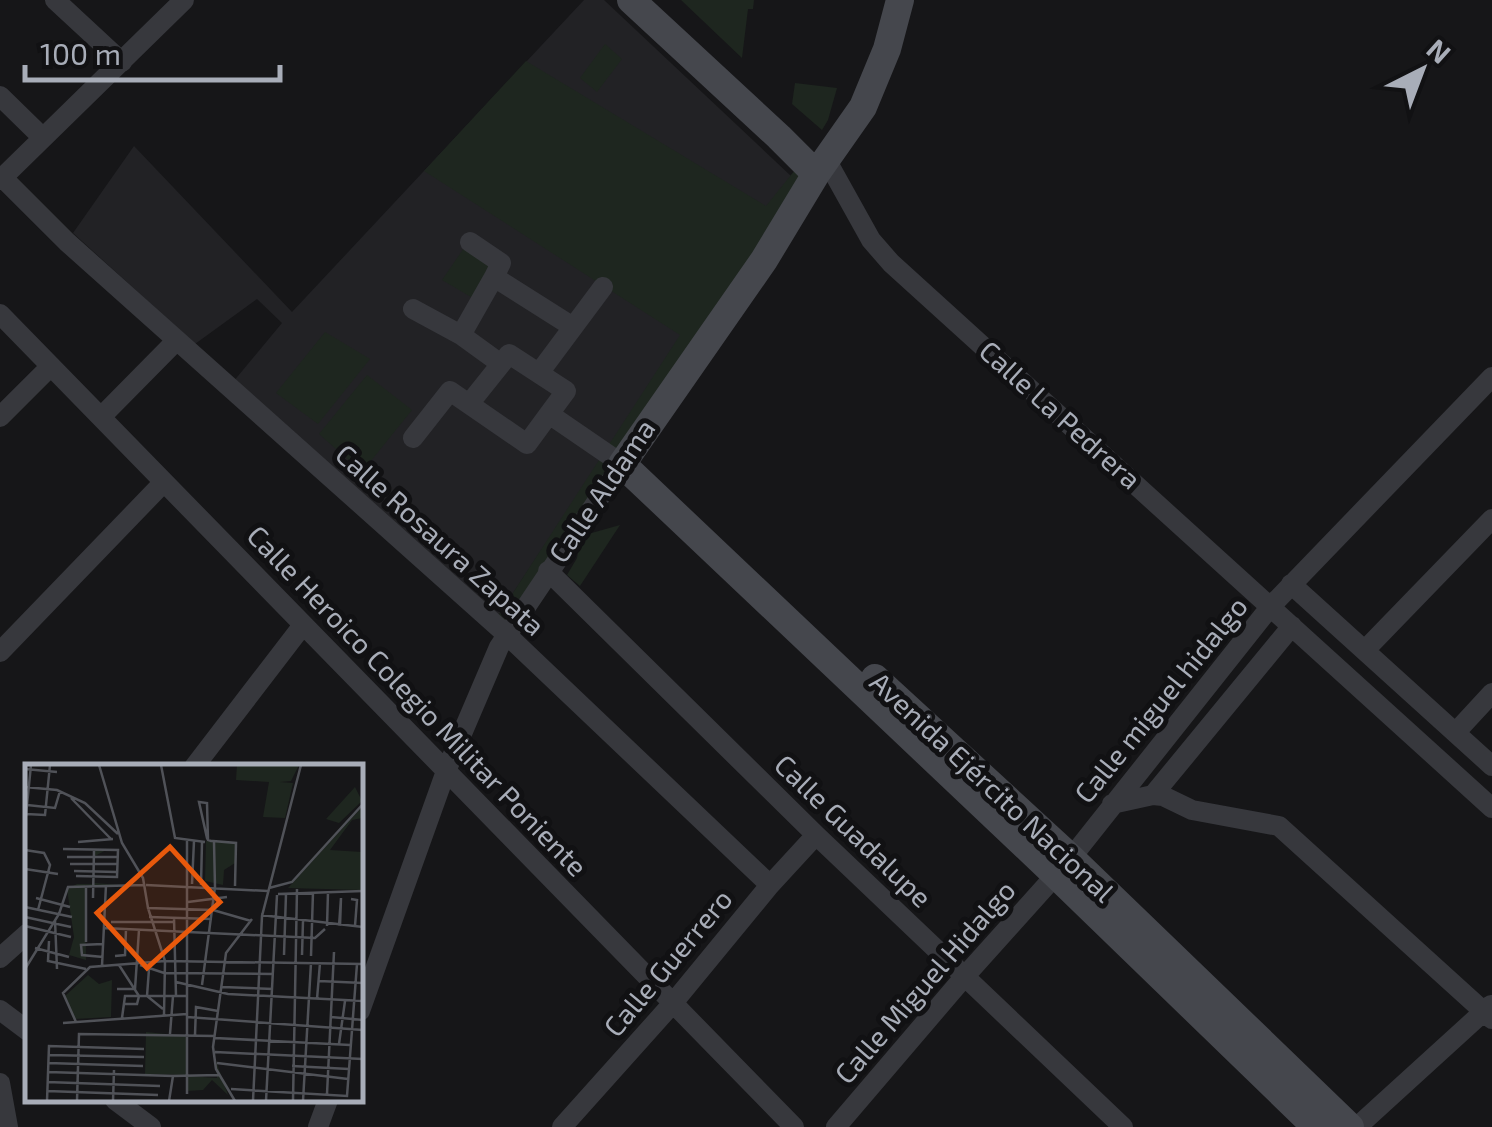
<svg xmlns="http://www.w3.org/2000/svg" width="1492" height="1127" viewBox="0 0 1492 1127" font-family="'Exo 2',sans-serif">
<rect width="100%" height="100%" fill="#161618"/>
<!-- built -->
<path fill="#222225" d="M584,0H604L791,176L767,207L498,616L233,382L282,323L257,299L195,344L73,233L134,146L292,312Z"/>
<!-- green -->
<path fill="#1e261f" d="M681,0H754L753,9H748L742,58Z
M605,44L622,59L597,92L580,78Z
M526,61L766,206L799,165L812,173L508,623L498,616L680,335L424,171Z
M795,83L837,88L828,120L822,130L792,104Z
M466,245L497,265L476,300L442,280Z
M325,332L370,359L318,424L276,393Z
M367,375L412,410L362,472L319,434Z
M620,525L580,586L567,575L577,558L581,536Z"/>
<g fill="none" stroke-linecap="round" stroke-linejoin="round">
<!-- street -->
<path stroke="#37383d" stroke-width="20" d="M55,0L122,62
M0,96L43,138
M827,161L871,240L891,263L1492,808
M2,177L67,242L506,634L770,885
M0,180L184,0
M470,242L501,263L494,277
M413,309L461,335
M0,314L794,1127
M501,364L461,335L494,277L573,327
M539,373L603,287
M469,404L509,354L566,391L549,414
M0,417L51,366
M101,417L177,340
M548,571L816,835L1123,1127
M1291,584L1492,766
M1366,649L1492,519
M0,652L164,482
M1456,732L1492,693
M194,767L303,625
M1153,795L1292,626
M1112,804L1153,795L1163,796L1192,810L1279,826L1492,1019
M0,958L28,933
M0,1010L28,1031
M360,1011L446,771L499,647L622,464L549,414L527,444L450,391L413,438
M0,1083L8,1127
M115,1100L151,1127
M318,1127L328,1100
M562,1127L673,1003L770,885L816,835
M836,1127L965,976L1071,858L1271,606L1492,377
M1357,1127L1491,1005"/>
<!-- secondary -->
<path stroke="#45474d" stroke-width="28" d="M631,0L779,137L816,174
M900,0L887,49L863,107L816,174L764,260L622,464L1055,874L1316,1127
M875,678L1071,858L1350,1127"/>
</g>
<g text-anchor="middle" stroke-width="10" stroke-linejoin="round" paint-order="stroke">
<!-- street labels -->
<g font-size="28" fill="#a8adb8" stroke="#111113">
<text transform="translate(1060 415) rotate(42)" y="10">Calle La Pedrera</text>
<text transform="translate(602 491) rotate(-56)" y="10">Calle Aldama</text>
<text transform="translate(440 540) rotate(42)" y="10">Calle Rosaura Zapata</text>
<text transform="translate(1161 700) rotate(-51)" y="10">Calle miguel hidalgo</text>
<text transform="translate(417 701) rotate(46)" y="10">Calle Heroico Colegio Militar Poniente</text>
<text transform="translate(992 787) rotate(43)" y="10">Avenida Ejército Nacional</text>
<text transform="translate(853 831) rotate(44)" y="10">Calle Guadalupe</text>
<text transform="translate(668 963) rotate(-50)" y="10">Calle Guerrero</text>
<text transform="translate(925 982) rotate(-49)" y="10">Calle Miguel Hidalgo</text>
</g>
</g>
<!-- overview -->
<g transform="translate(25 764)">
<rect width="338" height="338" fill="#161618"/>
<path d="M212,1H274L266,17L255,18L268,19L260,54L238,53L244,18L211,16ZM330,23L337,37L314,59L301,55ZM337,43V54L327,56L305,86L337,88V126L263,124ZM181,77L210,79V99L199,106L198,121L180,117ZM69,85L81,86L70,92L69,119L96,121H60L61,196L44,191L49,173L42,125L52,120H68ZM63,211L74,220L87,216L86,253L50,255L40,232ZM121,268L161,272L162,312L192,314L190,294L203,331L187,316L178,326L161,327V311L120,310Z" fill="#1e261f"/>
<path fill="none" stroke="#505258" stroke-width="2.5" d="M74,1L97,79L118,114L123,144L188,146L226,157M136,1L150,74L180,78M0,5L32,8M0,23L32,26L60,39L93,70M46,34L86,75M2,41L30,44L35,27M1,50L20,51L25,1M0,61L6,1M183,76L182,39L174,38L182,74L183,76L186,77H188L211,79L210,122M53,78L88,75M38,85L93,86L92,113L51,112M0,86L19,89L25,101L13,146M42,93H93M45,100H93M0,105L33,110M49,107L92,108M167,120L169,77M121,121L243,127M176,121L177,78M61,122V178M244,124L267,118L338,40M253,130L338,127M11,134L45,143M68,134L69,86M326,135L332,136L330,162M163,138L202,133M0,143L47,153M123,144L140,197L139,251M236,151L338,163M0,153L46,163M124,153L187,155M149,154L151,232M30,156L32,205M86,158H149M0,162L46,173M302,162L303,128M314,162L316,134L315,162M79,164L290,174L300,165M24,177L23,197L61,205M10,184L44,193M259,191L261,130M277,191L278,157M90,192L100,191L101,165M286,192L288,128M78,193L57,191L56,181L78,180M94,201L114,232L112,240H99M115,201L139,209L249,210M77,202L81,121M0,205L34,150L43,123L120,121M124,205L122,232L138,245M294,217L338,219M151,218L203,230L338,237M177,221L190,123L189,78M197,223L248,225M92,225H110L114,166M292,235L295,199M162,253L338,266M306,253L338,256M97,254L100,232H163M51,258L38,229L65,203L140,197L338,200M38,259L162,250M145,270L148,232M170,271L171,243L193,247M190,274L325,281M314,280L320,237M190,288L338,295M24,291L119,293M23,299L118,302M192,299L323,315M267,302L324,305M23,308L148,312M22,318L135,322M206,325L322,332L332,200M22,327L133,331M162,330V77M302,330L309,188M22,337L24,282L119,285M52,337L54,270L190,272M88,337L89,306M144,337L148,312L194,311M210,337L191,305L188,283L201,189L227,155M228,337L237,152L276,1M241,337L252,131M268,337L272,125M278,337L286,199"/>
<path fill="#e8590c" fill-opacity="0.15" stroke="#e8590c" stroke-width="5" d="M145,83L195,138L122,204L72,149Z"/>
<rect width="338" height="338" fill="none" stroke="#a8adb8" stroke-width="5"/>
</g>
<!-- north arrow -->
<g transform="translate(1422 70) rotate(42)" stroke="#111113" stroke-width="8" paint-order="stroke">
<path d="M0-8L18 38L0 25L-18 38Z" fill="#a8adb8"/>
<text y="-15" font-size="28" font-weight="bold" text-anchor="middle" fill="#a8adb8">N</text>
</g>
<!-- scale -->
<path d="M25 65v15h255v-15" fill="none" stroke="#a8adb8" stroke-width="5"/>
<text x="40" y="65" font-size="30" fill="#a8adb8" stroke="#111113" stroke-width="8" paint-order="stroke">100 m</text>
</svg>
